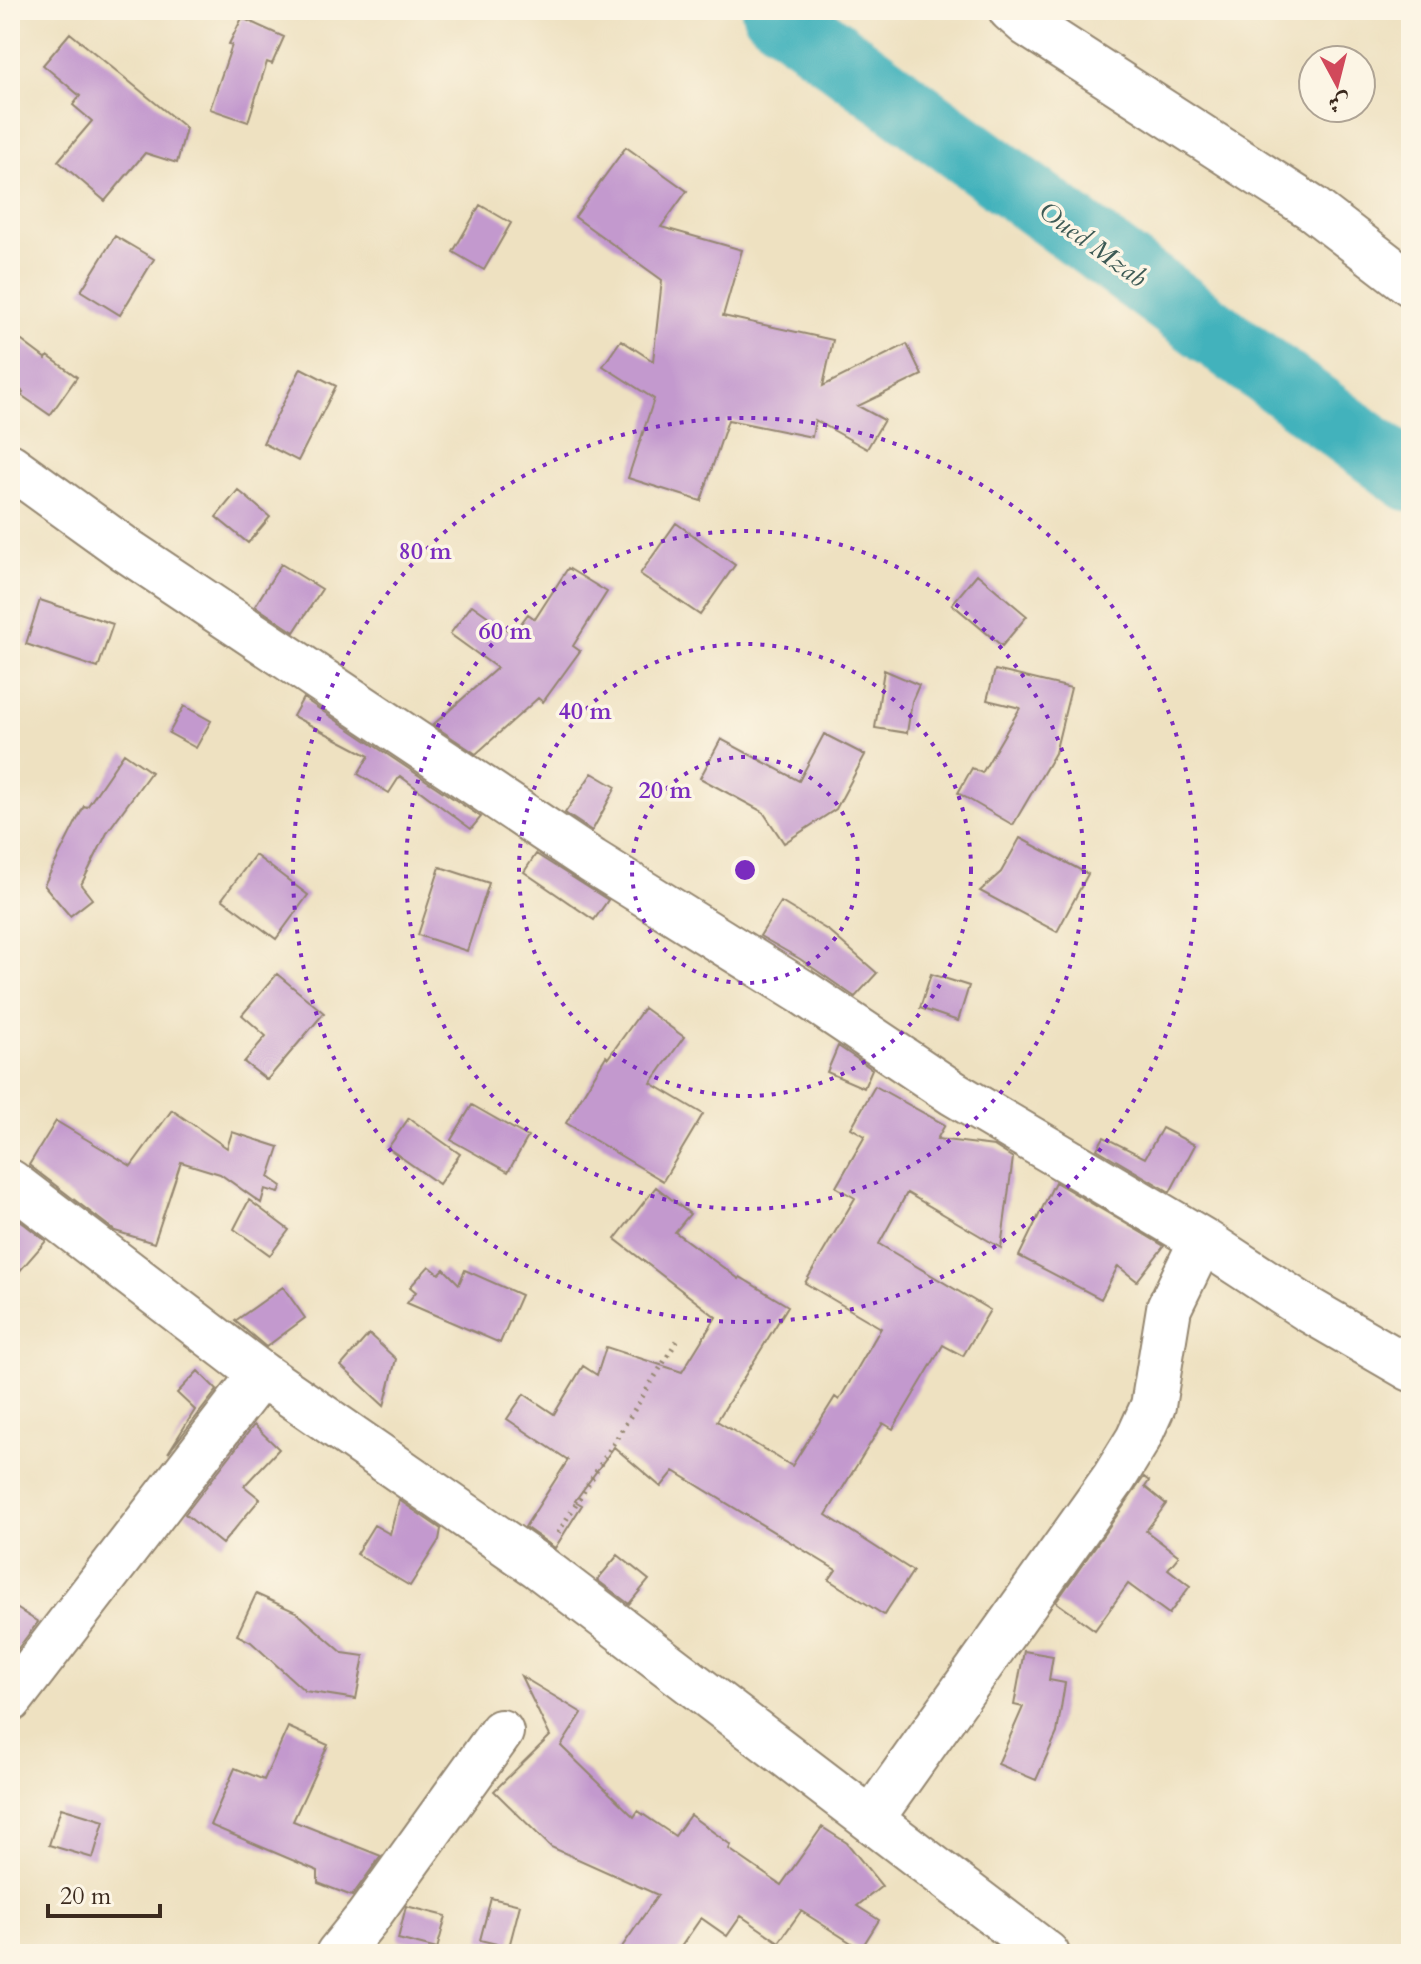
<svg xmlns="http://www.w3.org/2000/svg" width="1421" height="1964" viewBox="0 0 1421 1964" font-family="Cardo,Amiri,serif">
<rect width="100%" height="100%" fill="#fcf5e5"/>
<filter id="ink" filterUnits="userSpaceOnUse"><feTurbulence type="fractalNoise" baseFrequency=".0125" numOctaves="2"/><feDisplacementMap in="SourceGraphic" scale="16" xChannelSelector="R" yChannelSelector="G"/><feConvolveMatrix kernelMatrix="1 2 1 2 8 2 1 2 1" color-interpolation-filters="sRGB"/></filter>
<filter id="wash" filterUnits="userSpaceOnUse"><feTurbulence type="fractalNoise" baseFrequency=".006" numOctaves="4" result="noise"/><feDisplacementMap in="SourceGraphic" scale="32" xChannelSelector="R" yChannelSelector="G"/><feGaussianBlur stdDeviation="1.8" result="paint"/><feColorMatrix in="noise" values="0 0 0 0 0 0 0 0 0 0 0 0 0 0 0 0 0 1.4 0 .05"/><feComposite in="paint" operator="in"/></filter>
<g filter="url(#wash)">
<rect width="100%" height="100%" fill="#eee1c1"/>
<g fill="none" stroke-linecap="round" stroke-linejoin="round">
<!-- river -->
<path stroke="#42b2bc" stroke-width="68" d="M775,10L1411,478"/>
</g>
<g id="blocks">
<!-- building -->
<path fill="#c399ce" d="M242,18L284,37L272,64L267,62L248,122L210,109L232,45L229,44Z
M70,33L186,128L177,163L145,153L105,201L58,161L92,121L73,105L80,96L43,65Z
M626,147L687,191L661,227L742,250L723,316L833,340L823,386L907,344L922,375L858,406L884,420L867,449L815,420L812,437L728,420L701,501L628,478L654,399L603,366L621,340L653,361L662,280L575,217Z
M480,205L511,223L484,270L453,252Z
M115,236L154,259L120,315L81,291Z
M10,332L46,359L48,356L77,377L50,415L21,395L23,392L10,381Z
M301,368L336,386L298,461L263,443Z
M238,490L270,517L248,543L216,517Z
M676,523L735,565L700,615L640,574Z
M281,564L322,589L294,632L255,606Z
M568,568L607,592L573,646L580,651L543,702L538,698L476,754L433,725L497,668L450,634L472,605L513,634L528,614L535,619Z
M977,574L1027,616L1002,646L952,604Z
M40,600L113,624L98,668L26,644Z
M884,670L919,685L912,701L907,733L875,728Z
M995,670L1071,688L1055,753L1013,825L958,793L972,768L982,773L1020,708L987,700Z
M303,698L481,817L471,829L400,776L389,793L358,774L369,756L293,716Z
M184,706L211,721L196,748L169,733Z
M824,734L865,755L836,809L784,843L763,812L700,778L721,739L799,781Z
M124,753L151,772L108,831L81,885L92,899L70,916L44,885L84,806L87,807Z
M592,773L616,787L592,831L565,813Z
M1020,838L1088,874L1057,932L980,891L1001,872Z
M536,854L608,900L594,920L524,872Z
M255,855L308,895L276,939L222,899Z
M440,867L489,883L467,951L418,935Z
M781,902L829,931L877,973L855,997L800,959L760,936Z
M277,974L324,1013L267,1080L244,1062L266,1036L242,1015Z
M931,974L969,986L958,1021L920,1008Z
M644,1008L684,1037L651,1083L703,1114L663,1181L566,1123L606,1056L608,1058Z
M838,1046L872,1069L864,1088L827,1072Z
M875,1086L945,1125L937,1139L994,1146L1013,1158L1001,1248L907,1193L879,1244L990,1310L963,1356L943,1345L893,1429L883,1423L826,1515L913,1571L884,1615L829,1580L836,1570L674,1471L661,1487L614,1447L575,1501L582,1505L555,1548L525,1527L568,1460L507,1419L524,1394L554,1414L583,1366L597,1375L606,1347L682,1372L716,1317L615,1239L656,1187L690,1214L675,1232L739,1279L740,1277L788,1306L717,1421L792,1466L835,1397L839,1400L881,1328L805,1283L855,1198L836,1187L865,1136L851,1128Z
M472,1105L528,1137L508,1172L451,1140Z
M172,1110L227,1148L232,1132L279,1147L269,1177L282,1186L279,1193L265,1189L261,1203L220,1174L181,1162L154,1243L115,1231L29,1165L56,1121L131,1166Z
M409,1118L460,1154L439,1184L388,1148Z
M1162,1128L1195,1145L1170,1192L1097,1149L1104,1137L1145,1158Z
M1055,1182L1164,1246L1137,1281L1118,1266L1101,1299L1019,1256Z
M249,1200L289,1230L270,1255L234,1229Z
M10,1213L46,1241L10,1282Z
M429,1266L439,1274L444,1269L459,1284L465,1270L521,1295L500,1343L407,1303L416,1292L410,1287Z
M283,1287L305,1318L266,1347L235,1321Z
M369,1334L396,1359L384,1406L341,1366Z
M198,1371L217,1390L168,1453L195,1410L177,1393Z
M254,1425L279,1449L244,1486L260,1499L222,1544L185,1514Z
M1144,1477L1149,1481L1145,1487L1166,1504L1146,1531L1179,1556L1168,1569L1190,1586L1169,1614L1128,1584L1095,1630L1056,1602Z
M399,1500L441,1529L439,1540L410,1586L356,1554L374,1525L390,1534Z
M618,1555L649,1580L629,1604L597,1580Z
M256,1594L296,1612L343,1653L364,1656L356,1699L305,1691L251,1642L237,1635Z
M10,1604L38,1622L10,1659Z
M1024,1651L1053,1656L1049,1680L1065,1683L1057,1733L1036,1780L998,1764L1023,1707L1014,1705Z
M521,1676L582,1713L561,1746L634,1817L638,1811L675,1836L690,1815L731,1845L729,1849L781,1885L822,1827L847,1843L882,1886L857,1906L879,1920L861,1949L801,1911L779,1942L741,1916L727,1936L701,1918L676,1954H617L658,1895L551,1847L494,1791L550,1736Z
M288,1727L328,1745L293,1821L381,1856L352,1896L318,1883V1871L210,1825L235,1768L264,1780Z
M61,1808L104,1821L93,1858L49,1845Z
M491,1898L520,1905L509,1947L480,1940Z
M406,1906L446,1916L437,1949L398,1939Z"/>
</g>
</g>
<g filter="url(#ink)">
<use href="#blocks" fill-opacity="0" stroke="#948670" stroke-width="2"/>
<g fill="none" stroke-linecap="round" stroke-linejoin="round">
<!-- minor casing -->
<g stroke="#948670" stroke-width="48">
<path id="minor" d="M1011,10L1027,24L1312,208L1411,284
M10,466L125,549L592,861L804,993L953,1093L1202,1240L1309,1310L1411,1369
M10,1182L261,1374L538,1566L1047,1954
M10,1700L261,1374
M872,1818L1114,1478L1138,1439L1153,1406L1169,1308L1202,1240
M338,1954L367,1918L501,1732"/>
</g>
<!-- path -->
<path stroke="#948670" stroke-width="5" stroke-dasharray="2 6" stroke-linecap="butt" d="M558,1533L680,1336"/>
<!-- minor -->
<use href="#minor" stroke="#fff" stroke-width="44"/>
</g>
</g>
<!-- distance rings -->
<g fill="none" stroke="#7b2cbf" stroke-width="4" stroke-dasharray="4 8">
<circle cx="745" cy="870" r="113"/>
<circle cx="745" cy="870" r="226"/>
<circle cx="745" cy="870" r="339"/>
<circle cx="745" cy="870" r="452"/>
</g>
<g text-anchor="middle" stroke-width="7" stroke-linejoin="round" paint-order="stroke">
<!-- water labels -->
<g font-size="26" font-style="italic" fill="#3d5a55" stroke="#fcf5e5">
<text transform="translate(1093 244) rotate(36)" y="9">Oued Mzab</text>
</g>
</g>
<circle cx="745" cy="870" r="12" fill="#7b2cbf" stroke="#fcf5e5" stroke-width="4"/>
<g font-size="24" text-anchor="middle" font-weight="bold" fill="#7b2cbf" stroke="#fcf5e5" stroke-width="7" stroke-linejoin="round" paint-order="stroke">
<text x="425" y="559">80 m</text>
<text x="505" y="639">60 m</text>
<text x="585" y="719">40 m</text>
<text x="665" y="798">20 m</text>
</g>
<!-- margin -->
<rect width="1421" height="1964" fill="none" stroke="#fcf5e5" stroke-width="40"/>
<!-- north arrow -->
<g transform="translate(1337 84) rotate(173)"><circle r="38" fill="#fcf5e5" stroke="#afa495" stroke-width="2"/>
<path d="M0-6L14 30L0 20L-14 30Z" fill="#d1495b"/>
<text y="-12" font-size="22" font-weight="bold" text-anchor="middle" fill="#3b2a1e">ش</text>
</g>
<!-- scale -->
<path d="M48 1904v12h112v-12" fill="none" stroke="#3b2a1e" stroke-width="4"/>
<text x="60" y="1904" font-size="24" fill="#3b2a1e" stroke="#fcf5e5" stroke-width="6" paint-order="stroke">20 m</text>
</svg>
